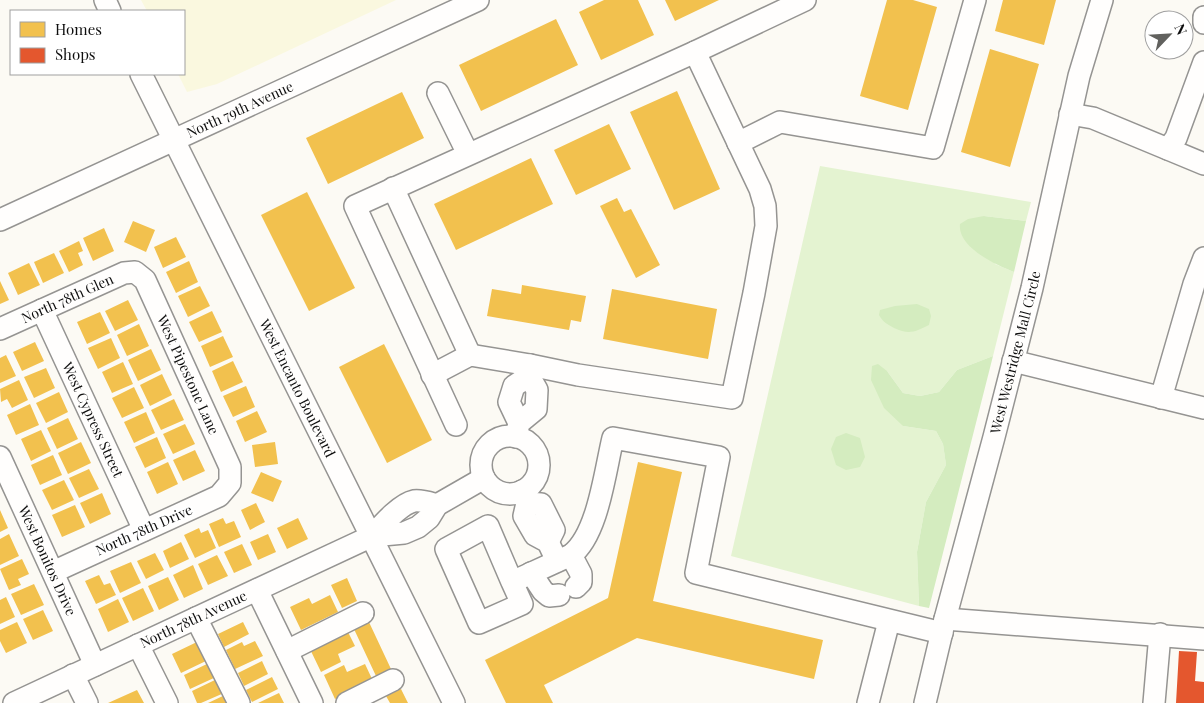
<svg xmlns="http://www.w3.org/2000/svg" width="1204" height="703" viewBox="0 0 1204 703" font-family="'Playfair Display',serif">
<rect width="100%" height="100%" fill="#fcfaf4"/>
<!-- farmland -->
<path fill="#faf8df" d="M141,0H396L217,84L187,92L178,74H184V11H147Z"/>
<!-- green -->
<path fill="#e4f3d1" d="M820,166L1031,202L1026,221L984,216L995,264L1014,272L993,356L957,370L939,392L920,396L903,393L887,371L903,426L936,431L943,444L946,465L926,502L917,552L919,606L731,556Z"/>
<!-- forest -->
<path fill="#d4ecbf" d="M984,216L1026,221L1014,272C996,265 957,247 960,224L968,219Z
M917,304L929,309L931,316L929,325C915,332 909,335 894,328C887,324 883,322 879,315L880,310L895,306Z
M993,356L929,608L919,606L917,552L926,502L946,465L943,444L936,431L903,426L884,408L871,380L872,366L878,364L887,371L903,393L920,396L939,392L957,370Z
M846,433L860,438L865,457L860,467L846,470L836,465L831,449L836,437Z"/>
<!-- homes -->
<path fill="#f2c14e" d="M604,0H638L654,35L601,60L579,12Z
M665,0H719L675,21Z
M887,0H913L937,7L908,110L860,96Z
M1003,0H1056L1044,45L995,31Z
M556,19L578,65L481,111L459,65Z
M990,49L1039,64L1010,167L961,152Z
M677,91L720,189L674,210L630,112Z
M402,92L424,138L328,184L306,138Z
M609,124L631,169L576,195L554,150Z
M531,158L553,204L456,250L434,204Z
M307,192L355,288L309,311L261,215Z
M617,198L624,212L631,209L660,265L636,278L600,206Z
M133,221L155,230L146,252L124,242Z
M104,228L114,251L93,261L83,238Z
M176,237L186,257L163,268L154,247Z
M79,241L83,251L78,253L83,265L69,272L59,251Z
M54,253L64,273L43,283L34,262Z
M189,261L198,282L176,293L166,272Z
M29,263L40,285L18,295L8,273Z
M0,281L9,300L0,304Z
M522,285L586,296L581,322L571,320L569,330L487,316L492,289L521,294Z
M200,286L210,306L188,317L178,296Z
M612,289L717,309L708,359L603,339Z
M128,300L138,320L115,331L105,311Z
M212,311L222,332L199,342L189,322Z
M100,312L110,333L87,344L77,322Z
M139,324L149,346L127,356L117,335Z
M223,336L233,357L210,367L201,346Z
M111,338L120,358L98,369L88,348Z
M35,342L44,361L22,371L13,352Z
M384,344L432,440L387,463L339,367Z
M151,349L161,370L138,381L128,360Z
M6,355L16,376L0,383V358Z
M233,361L243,382L221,392L212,371Z
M123,362L133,384L112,393L102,372Z
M46,368L55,388L34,398L24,377Z
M162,374L172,395L150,406L140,385Z
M19,380L28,400L12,408L7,399L1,402L0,389Z
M246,386L255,407L233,417L223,396Z
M134,387L144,408L122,418L112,398Z
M59,392L68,412L46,423L36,403Z
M174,399L184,420L161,430L151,410Z
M30,404L39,425L16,435L7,415Z
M257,411L267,432L245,442L236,421Z
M146,412L155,433L134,443L124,422Z
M68,418L78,439L57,449L47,428Z
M185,424L195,444L173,454L163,434Z
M41,430L51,451L31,461L21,439Z
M157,437L166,458L145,468L135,447Z
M81,442L91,463L68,474L58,453Z
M275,442L278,464L255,467L252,445Z
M195,450L205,471L183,481L173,460Z
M53,455L62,475L40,485L31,465Z
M168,462L178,484L157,494L147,472Z
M638,462L682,472L653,601L823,640L814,679L637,638L544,685L553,703H506L485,660L608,598Z
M89,469L99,489L79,498L69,478Z
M261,472L282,481L273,502L251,493Z
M64,480L74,500L52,510L42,490Z
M102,493L111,514L90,524L80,503Z
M256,503L265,522L250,530L241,510Z
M75,505L85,527L62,537L52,515Z
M0,510L8,528L0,532Z
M223,518L226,524L234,521L241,537L219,547L209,524Z
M298,518L308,539L287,549L277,528Z
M199,528L201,533L208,530L216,548L195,558L184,535Z
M9,534L19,556L0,565V539Z
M268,534L276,552L258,560L250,542Z
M181,542L189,559L170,568L163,551Z
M242,544L252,565L234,573L224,552Z
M155,553L164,570L146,579L137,561Z
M217,555L228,576L208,585L198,564Z
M22,559L29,574L18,579L21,585L9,590L0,569Z
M131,562L141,583L120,593L110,571Z
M193,565L203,589L184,598L173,575Z
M99,575L104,585L110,583L116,595L96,604L85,581Z
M168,577L179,600L159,610L148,586Z
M347,578L357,601L342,608L331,585Z
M34,584L44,605L21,615L11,594Z
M143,588L154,611L133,621L122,598Z
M330,595L338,612L301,630L290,607L309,598L312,604Z
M6,597L15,617L0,624V600Z
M118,599L129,622L108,632L98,609Z
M43,610L53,631L33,640L23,619Z
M368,620L391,669L376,676L353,627Z
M17,622L27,643L6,653L0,641V630Z
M243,622L249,634L224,647L218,634Z
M347,630L355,646L338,654L341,662L321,672L309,647Z
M199,641L208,660L181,673L172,654Z
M255,641L263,656L235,669L226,650L242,642L244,646Z
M262,661L268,674L244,686L238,673Z
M209,663L216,677L190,689L184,675Z
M365,664L373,681L335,699L324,675L344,665L347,672Z
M272,677L278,689L252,702L246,690Z
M217,679L224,693L201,703H197L192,691Z
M401,689L408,703H390L386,696Z
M137,690L144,703H108Z
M279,693L284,703H258Z
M225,695L229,703H208Z"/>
<!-- shops -->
<path fill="#e4572e" d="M1179,651L1197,652L1195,681L1204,682V703H1176Z"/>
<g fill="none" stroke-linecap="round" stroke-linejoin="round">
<!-- minor casing -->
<g stroke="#959492" stroke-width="24">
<g id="minor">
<path d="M105,0L110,11"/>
<path d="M1204,17V23"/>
<path id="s1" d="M141,74L454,703"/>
<path d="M438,93L468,154"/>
<path d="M1070,114L1093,118L1204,164"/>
<path d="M738,143L780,122L933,148L975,0"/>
<path d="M1168,149L1176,138L1204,62"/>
<path d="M393,188L470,355"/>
<path id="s2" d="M0,220L478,0"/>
<path id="s3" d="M42,310L144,530"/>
<path id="s4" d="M0,329L124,273L135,272L145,280L230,467V483L219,496L53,572"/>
<path d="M1013,361L1204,408"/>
<path d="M432,375L470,355L530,365L578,375L732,398L754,293L766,226L765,206L760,189L695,52"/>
<path d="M1161,398L1194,284L1204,258"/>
<path d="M519,423L509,402L514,386L529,376"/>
<path d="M456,425L355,206L695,52L805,0"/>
<circle cx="510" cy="465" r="29"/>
<path d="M516,437L519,423L536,409L537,390L529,376L530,365"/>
<path id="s5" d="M0,457L95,665"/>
<path d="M522,491L527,503L524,516L535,535L548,542L557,561"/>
<path d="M527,503L541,504L554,530L548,542"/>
<path d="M372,536L404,533L418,527L429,518L437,505L484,478"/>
<path d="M571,555L581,574V582L576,587"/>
<path d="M531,573L543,591L549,596L559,595"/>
<path d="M512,582L522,604L479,623L446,549L488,526L512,582L571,555C598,535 605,471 613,438L719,457L696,573L942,633"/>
<path d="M257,590L312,703"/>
<path d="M196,618L239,703"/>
<path d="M945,619L1204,639"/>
<path d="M138,645L167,703"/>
<path d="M287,651L363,613"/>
<path d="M73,675L87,703"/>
<path id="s6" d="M14,703L372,536C382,525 400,504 414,501C422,500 430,503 437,505"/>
<path d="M347,703L393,680"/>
<path d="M868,703L889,621"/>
<path id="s7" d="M925,703L945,619L994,437L1032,288L1079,76L1102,0"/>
<path d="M1154,703L1160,634"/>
</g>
</g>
<!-- minor -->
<use href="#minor" stroke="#fffefd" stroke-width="21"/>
</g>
<g text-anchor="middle" stroke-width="5" stroke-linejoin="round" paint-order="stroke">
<!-- street labels -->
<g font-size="14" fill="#0e0e0e" stroke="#fff">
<text dy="5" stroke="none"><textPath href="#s2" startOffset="264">North 79th Avenue</textPath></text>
<text dy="5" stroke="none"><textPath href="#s4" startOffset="74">North 78th Glen</textPath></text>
<text dy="5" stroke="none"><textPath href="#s7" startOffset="362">West Westridge Mall Circle</textPath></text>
<text dy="5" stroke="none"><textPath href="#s4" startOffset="264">West Pipestone Lane</textPath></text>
<text dy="5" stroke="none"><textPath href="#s1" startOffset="351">West Encanto Boulevard</textPath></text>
<text dy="5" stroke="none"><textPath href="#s3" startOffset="121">West Cypress Street</textPath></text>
<text transform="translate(144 530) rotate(-24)" y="5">North 78th Drive</text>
<text dy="5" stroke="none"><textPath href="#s5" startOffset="114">West Bonitos Drive</textPath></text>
<text dy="5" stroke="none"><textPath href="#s6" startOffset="198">North 78th Avenue</textPath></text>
</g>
</g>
<!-- legend -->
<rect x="10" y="10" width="175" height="65" fill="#ffffff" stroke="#9f9f9f"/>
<rect x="20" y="22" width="25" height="15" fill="#f2c14e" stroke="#9f9f9f"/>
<text x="55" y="35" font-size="15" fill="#0e0e0e">Homes</text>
<rect x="20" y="48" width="25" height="15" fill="#e4572e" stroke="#9f9f9f"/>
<text x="55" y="60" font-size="15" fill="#0e0e0e">Shops</text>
<!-- north arrow -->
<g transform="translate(1169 35) rotate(65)"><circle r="24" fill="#ffffff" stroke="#9f9f9f"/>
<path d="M0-4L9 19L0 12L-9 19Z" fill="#61615e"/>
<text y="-8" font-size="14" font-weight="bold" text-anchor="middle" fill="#0e0e0e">N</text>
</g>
</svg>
